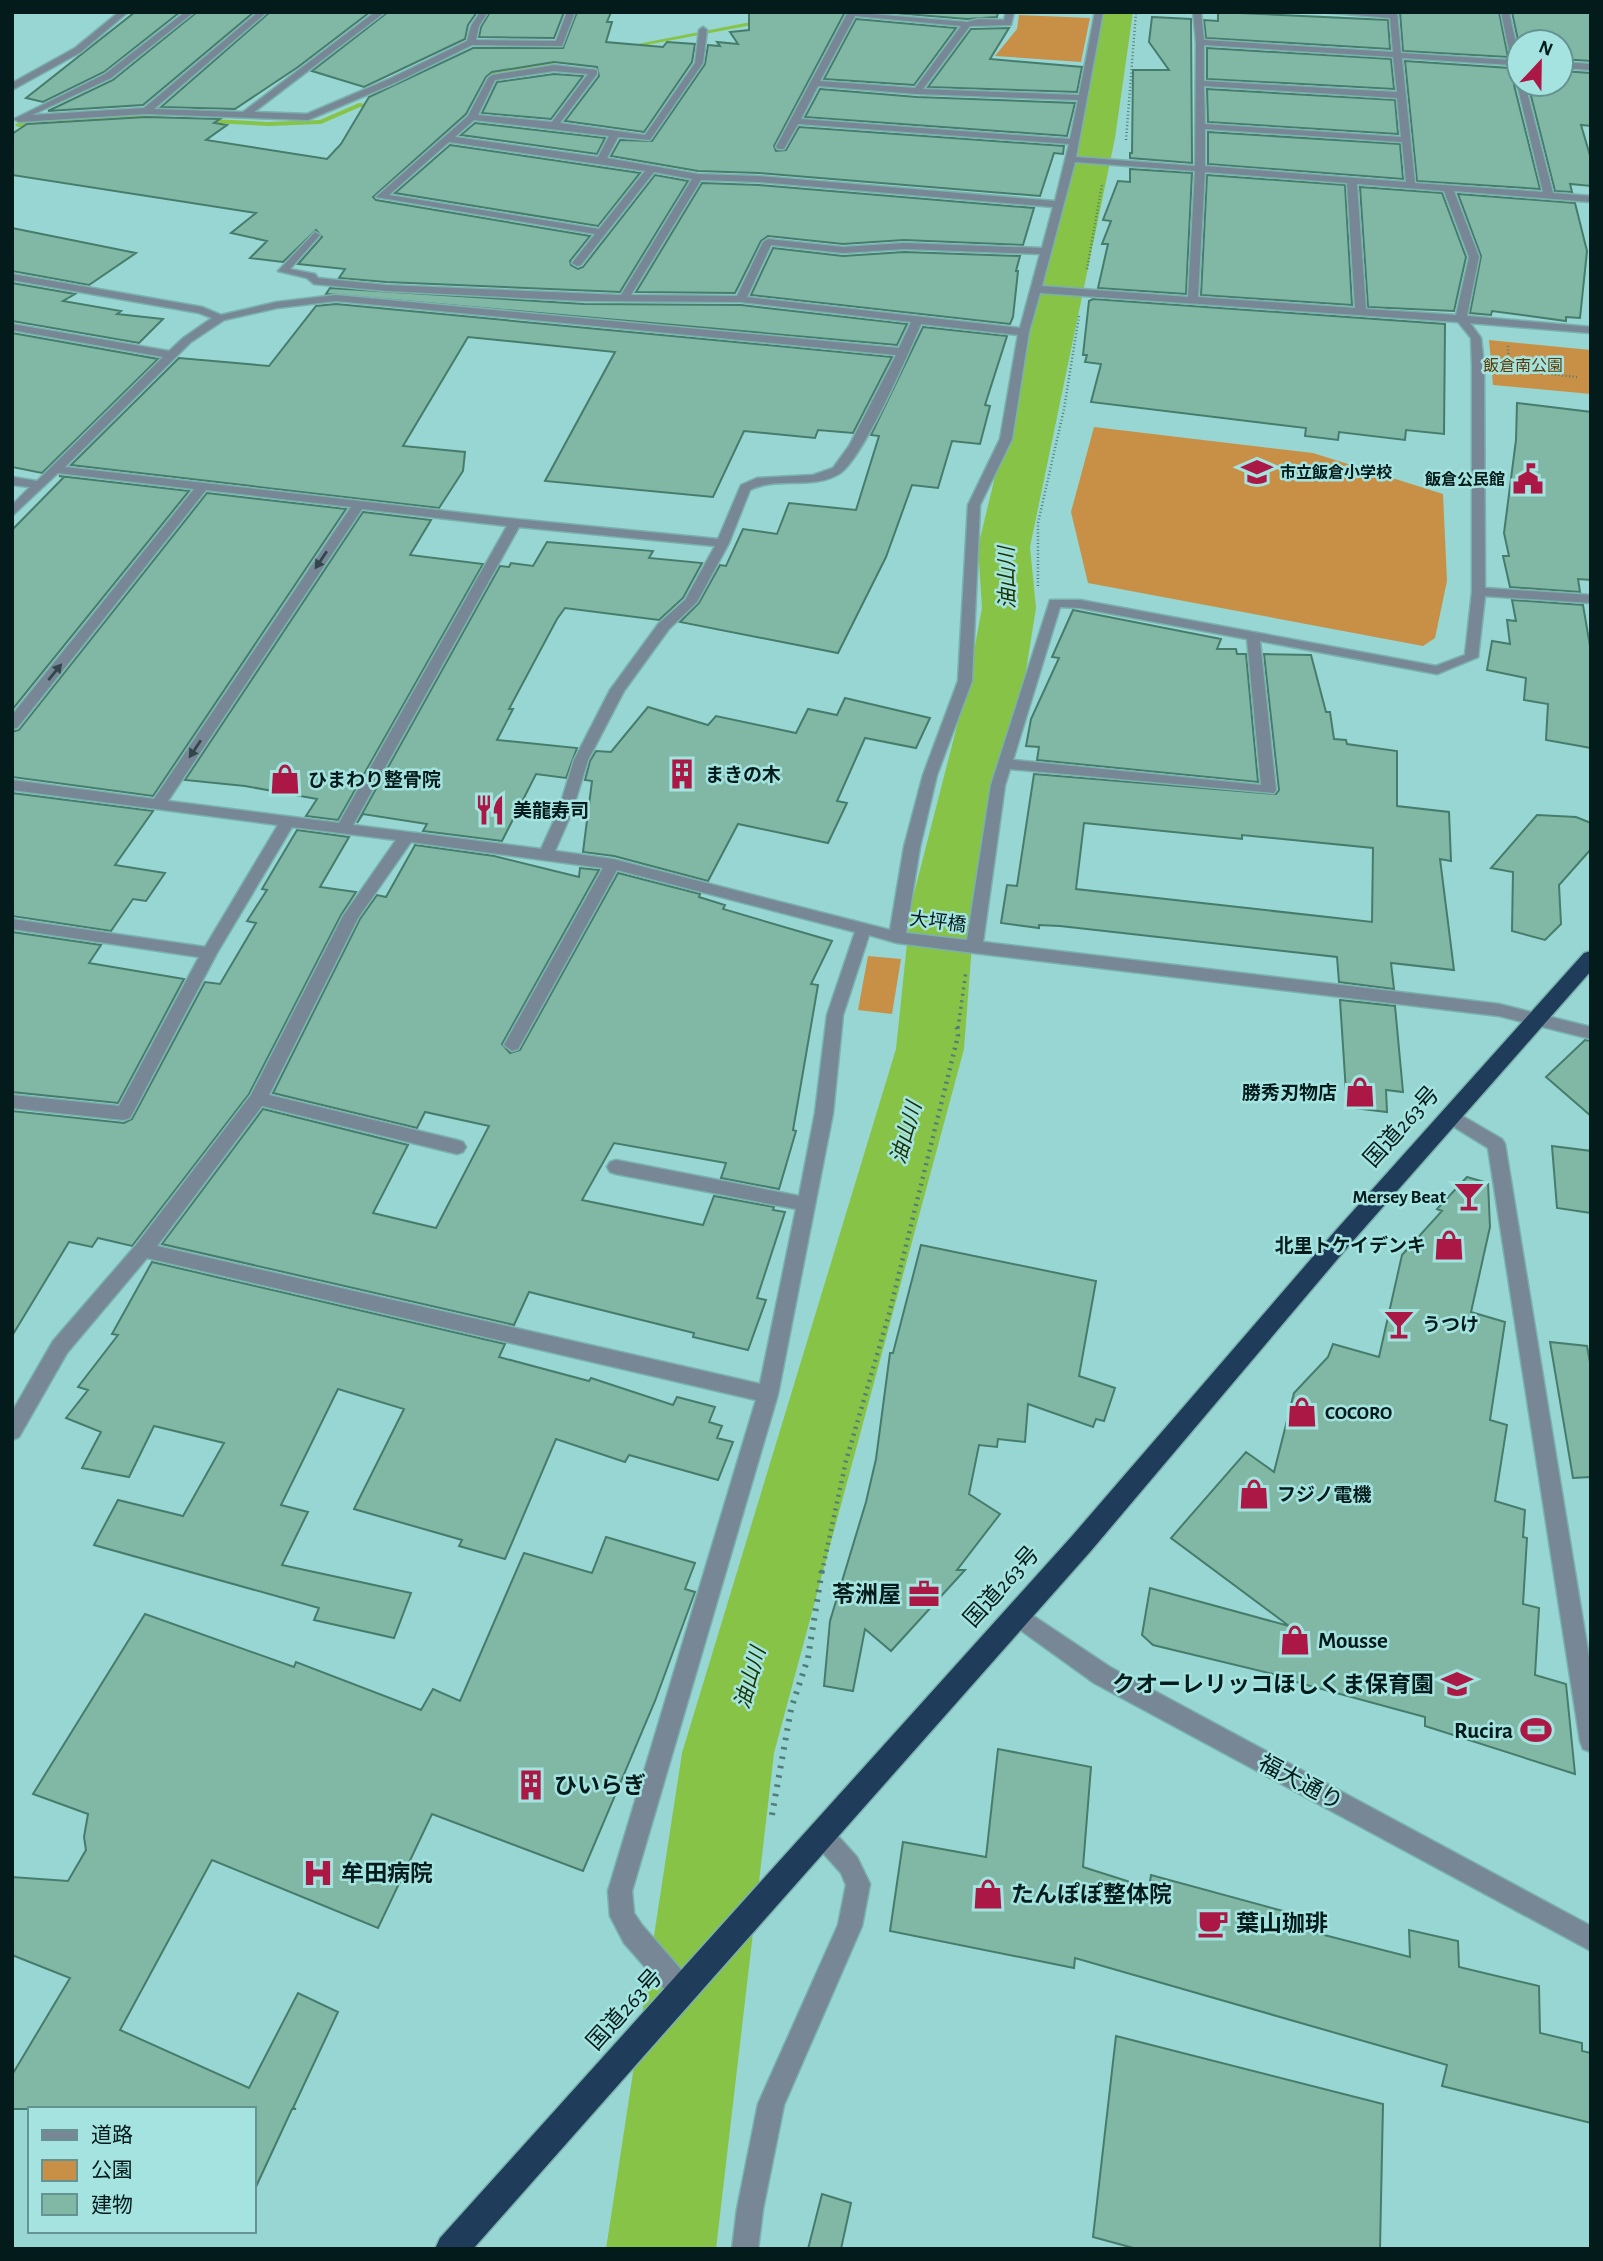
<svg xmlns="http://www.w3.org/2000/svg" width="1603" height="2261" viewBox="0 0 1603 2261" font-family="'Alegreya Sans','Noto Sans JP',sans-serif">
<rect width="100%" height="100%" fill="#97d6d2"/>
<!-- green -->
<path fill="#c89046" d="M1019,15L1090,18L1081,62L995,56L1017,29Z
M1489,340L1591,350V394L1493,385Z
M1094,427L1313,453L1443,494L1447,581L1435,638L1423,646L1088,583L1071,512Z
M868,956L901,959L892,1014L858,1010Z"/>
<g fill="none" stroke-linecap="round" stroke-linejoin="round">
<!-- stream -->
<path fill="#87c346" fill-rule="evenodd" d="M766,19L768,22L625,49L622,47Z
M570,57L572,60L474,79L471,77Z
M359,103L384,106L381,108L360,107L321,124L268,126L115,118L18,127L15,125L18,123L115,114L268,122L320,120Z"/>
<!-- river -->
<path fill="#87c346" fill-rule="evenodd" d="M1099,12H1133L1115,138L1030,547L1036,608L1024,683L975,905L964,1049L774,1753L716,2249H606L682,1753L896,1049L911,905L968,683L982,608L978,547L1077,138Z"/>
</g>
<!-- building -->
<path fill="#80b8a5" stroke="#467c6b" stroke-width="2" fill-rule="evenodd" d="M135,12H180L104,72L43,102L26,98Z
M197,12H254L143,105L48,111L113,80Z
M270,12H370L298,67L235,109L161,107Z
M388,12H477L468,25L465,39L364,87L312,71Z
M490,12H564L554,38L479,37L481,27Z
M577,12H611L607,22H612L606,42L663,47L667,42L695,44L692,62L644,132L565,121L599,76L597,67L554,62L492,72L486,77L466,114L373,197L376,200L590,236L570,261L571,265L578,269L583,267L655,175L688,181L620,292L386,282L339,278L345,269L298,264L322,237L316,230L283,262L250,258L267,241L231,233L256,213L12,175V134L27,124L146,117L220,119L214,123L227,125L206,140L327,159L341,144L369,97L473,48H563Z
M749,12H845L774,146L776,151L786,150L799,127L1064,146L1063,154L1054,153L1040,196L759,173L698,171L611,156L620,140L652,141L705,64L708,45L720,46L717,42L738,44L730,32L749,30Z
M882,12H998L997,17L967,19Z
M1218,12L1388,20L1390,49L1206,38L1204,20L1218,21Z
M1400,12H1499L1508,57L1403,51Z
M1512,12H1591V61L1561,59V42H1519V45Z
M1152,17L1191,19L1192,163L1130,158V153H1132L1133,70H1169L1149,42Z
M856,19L956,28L914,85L824,79Z
M1009,28L990,59L1082,67L1077,92L928,87L971,29Z
M1207,48L1391,59L1394,89L1207,79Z
M1405,61L1510,68L1513,76L1519,77L1514,85L1540,189L1417,181Z
M1561,71L1591,73V126L1581,125L1591,159V186L1570,184L1572,192L1555,191L1528,84H1561Z
M554,74L583,76L551,119L482,113L497,82Z
M820,89L917,97L1075,103L1067,136L805,117Z
M1207,89L1395,100L1398,134L1208,122Z
M475,123L605,138L597,154L461,135Z
M1208,132L1400,144L1403,179L1208,164Z
M450,145L640,173L598,226L395,193Z
M1130,169L1192,173L1186,294L1098,288L1108,244H1102L1111,221L1103,220L1118,181L1130,182Z
M1207,175L1345,185L1352,305L1201,295Z
M702,183L759,185L1034,208L1023,245L904,240L843,244L768,236L761,241L735,293L636,292Z
M1360,187L1442,193L1466,257L1454,311L1368,307Z
M1458,194L1575,203L1587,251L1580,318L1566,317V321L1492,311L1491,315L1470,313L1481,256Z
M12,228L136,253L89,285L12,271Z
M773,248L843,256L904,252L1020,256L1016,271H1018L1013,317L1010,324L751,295Z
M12,283L75,294L63,301L121,311L117,314L163,319L139,343L12,321Z
M330,288L584,304L741,305L907,324L897,345L326,294Z
M1093,299L1445,324L1444,434L1406,430L1405,440L1339,432L1338,440L1305,436L1306,428L1091,402L1101,364L1085,362L1087,355H1083L1089,301Z
M336,304L892,357L853,433L818,430L815,438L744,431L713,497L545,481L615,352L468,337L403,446L465,452L463,471L439,508L71,465L179,358L269,366L316,306Z
M923,327L1007,336L985,405L990,406L980,444L952,441L938,488L912,485L886,557L838,653L680,622L699,603L720,565L726,566L743,529L777,534L789,503L856,510L879,436L871,435Z
M12,333L158,359L42,473L12,467Z
M1517,403L1591,412V580L1578,579L1580,592L1510,587L1503,556H1509L1504,533L1516,440Z
M59,476L189,491L12,710V530L64,477Z
M207,493L346,509L153,796L12,777V732L19,730Z
M363,512L431,520L410,555L483,564L338,820L306,816L317,799L245,786L185,780Z
M547,542L653,551L649,558L702,563L683,598L659,620L565,608L557,619L509,709H513L497,740L577,748L566,778L536,774L502,841L423,831L427,824L363,814L357,823L500,566L509,567L511,563L533,566Z
M1512,600L1583,605L1591,652V748L1546,740L1548,704L1524,700L1526,678L1487,670L1492,641L1510,644L1507,620L1516,621Z
M1073,610L1221,639L1217,649H1236L1237,654H1246L1258,782L1037,760L1039,747L1026,746L1031,719L1059,658L1052,657Z
M1264,654L1311,655L1326,712H1330L1334,739L1346,740L1347,744L1397,751V806L1449,812L1451,861L1440,859L1454,970L1391,963L1394,989L1339,982L1337,957L1060,926L1039,925V928L1001,923L1007,885L1017,886L1034,774L1276,794L1279,790ZM1084,823L1242,839V835L1373,848L1372,922L1076,889Z
M845,698L930,718L916,748L865,738L837,801L847,803L828,843L738,824L708,881L614,856L583,852L592,781L585,780L590,761L596,751L611,752L648,707L708,725L716,716L796,733L808,709L837,715Z
M12,793L153,811L115,865L165,873L146,901L133,899L111,931L12,916Z
M1537,815L1576,817L1591,823V849L1559,885L1561,924L1545,940L1512,931L1513,872L1491,868Z
M297,830L349,837L320,887L356,892L341,915L249,1094L132,1246L98,1238L92,1247L69,1242L12,1336V1111L124,1123L132,1119L205,982L220,984L256,923L247,921L267,890L262,889Z
M415,845L494,856L579,877L580,868L599,870L502,1044L510,1053L520,1050L618,873L700,894L699,897L725,905L723,909L832,941L811,984L818,985L793,1130L796,1131L779,1189L721,1178L726,1163L614,1143L582,1200L703,1225L714,1196L774,1207L773,1210L785,1212L757,1298L766,1300L748,1350L693,1337L694,1333L529,1292L514,1325L162,1244L263,1109L408,1145L373,1213L436,1228L489,1126L425,1112L417,1128L273,1093L360,919L377,895L386,897Z
M12,932L101,945L89,963L184,979L118,1103L12,1092Z
M1340,1000L1395,1006L1403,1092L1386,1090L1387,1112L1347,1107Z
M1585,1040L1591,1041V1116L1546,1077Z
M1552,1146L1591,1151V1213L1557,1208Z
M1467,1177L1488,1183L1490,1227L1471,1312L1505,1322L1490,1420L1507,1425L1495,1501L1525,1510L1523,1537L1527,1538L1523,1604L1539,1608L1535,1675L1566,1684L1575,1774L1425,1726V1717L1281,1678V1676L1153,1645L1142,1635L1150,1588L1289,1626L1171,1538L1246,1452L1274,1472L1294,1393L1328,1357L1333,1344L1379,1357L1402,1255L1442,1211L1437,1209Z
M921,1245L1096,1281L1079,1376L1115,1388L1104,1421L1096,1419L1093,1427L1028,1404L1025,1442L998,1439L997,1447L979,1445L969,1494L1000,1514L957,1570H965L891,1651L865,1629L853,1691L824,1686L830,1621L866,1502L876,1459L890,1353H893Z
M152,1262L505,1344L499,1357L589,1381L591,1378L673,1405L677,1397L715,1407L709,1422L722,1426L717,1438L733,1442L718,1480L629,1455L625,1462L556,1439L505,1559L459,1546L462,1540L354,1509L404,1409L338,1389L281,1505L308,1512L282,1565L411,1593L394,1638L314,1620L319,1608L94,1545L118,1500L183,1516L224,1443L154,1426L129,1477L82,1468L101,1432L66,1418L88,1390L78,1387L118,1335L112,1334Z
M1550,1342L1587,1346L1591,1368V1477L1573,1478Z
M606,1537L695,1563L685,1589L695,1592L655,1701L583,1871L432,1814L378,1928L212,1860L120,2030L249,2088L298,1993L338,2012L293,2108L296,2109H292L254,2191V2109H12V2075L70,1978L12,1955V1877L68,1881L86,1850L84,1837L88,1814L33,1794L145,1614L294,1667L296,1662L421,1710L433,1689L460,1701L524,1553L592,1573Z
M998,1749L1091,1767L1083,1867L1149,1888L1151,1875L1283,1911L1281,1924L1410,1957L1409,1930L1458,1941L1459,1967L1539,1986L1540,2033L1582,2043V2051L1591,2053V2123L1442,2086L1447,2065L1075,1958L1074,1968L890,1931L903,1842L986,1857Z
M1116,2036L1383,2104L1380,2249H1137L1093,2237Z
M822,2194L851,2203L841,2249H808Z"/>
<g fill="none" stroke-linecap="round" stroke-linejoin="round">
<!-- minor casing -->
<g stroke="#79b1ad" stroke-width="3">
<path id="minor" d="M119,12H128L81,52L12,90V83L75,48Z
M185,12H194L111,78L32,115L144,108L258,12H267L154,109L243,112L375,12H385L254,112L307,114L389,79L467,41L471,26L480,12H488L479,26L476,40L556,41L567,12H575L562,46L472,45L395,83L308,120L146,114L19,122L14,119L105,74Z
M848,12L967,22L979,19L1004,20L1006,12H1014L1011,25L970,26L923,89L1079,95L1095,12H1103L1076,157L1195,166L1196,42L1193,12H1201L1204,40L1393,52L1390,18L1322,12H1397L1401,53L1511,60L1501,12H1509L1519,57V74H1515L1512,65L1402,58L1415,183L1543,192L1517,84L1519,82L1525,84L1553,193L1591,196V202L1454,191L1479,257L1467,316L1591,327V333L1470,323L1481,338L1484,366L1485,588L1591,595V603L1485,596L1478,657L1437,674L1260,641L1276,790L1274,793L1010,769L1005,785L983,942L1499,1004L1591,1027V1039L1499,1016L974,953L897,943L869,935L843,1015L833,1113L778,1394L632,1891L634,1913L642,1925L692,1982L695,1991L692,2000L683,2003L674,2000L624,1943L610,1916L608,1891L756,1400L147,1258L67,1353L19,1437L12,1440V1412L53,1341L136,1245L251,1095L343,916L396,840L292,827L217,953L130,1118L124,1120L12,1108V1095L119,1106L199,957L12,929V919L205,947L278,825L12,790V780L154,799L351,507L206,490L17,728L12,729V715L194,489L58,473L12,516V505L30,487L12,485V477L37,481L163,357L12,330V324L169,351L183,338L212,318L199,313L12,280V274L202,307L221,315L277,302L336,295L899,348L911,322L741,302L584,301L386,291L314,284L307,278L278,271L315,232L320,235L290,269L315,274L318,278L386,285L621,295L692,179L654,172L581,265L577,266L572,263L595,234L376,197L468,116L488,78L492,75L554,65L597,70V74L560,123L645,135L695,63L699,30L703,27L707,30L703,63L650,140L618,137L607,158L698,174L759,176L1055,201L1069,144L798,124L784,149H778L776,147ZM855,16L961,26L915,88L820,81ZM1204,45L1393,57L1397,92L1204,81ZM554,71L588,74L552,122L478,115L495,80ZM818,86L917,94L1078,100L1070,139L801,119ZM1204,86L1397,98L1401,137L1205,124ZM474,120L609,136L598,157L455,137ZM1205,129L1402,142L1406,182L1205,166ZM449,142L645,171L599,229L389,195ZM1075,162L1195,171L1188,297L1042,286ZM1205,172L1347,183L1355,308L1198,297ZM701,180L759,182L1053,207L1042,248L904,243L843,247L768,239L763,242L737,296L631,295ZM1357,184L1444,191L1469,257L1456,315L1366,309ZM771,245L843,253L904,249L1040,254L1020,328L747,297ZM1040,293L1458,322L1471,338L1472,366V592L1465,655L1436,666L1080,600H1050L991,785L967,940L906,933L920,847L937,775L972,681L980,505L1012,439L1029,332ZM336,301L896,355L849,446L833,468L813,475L757,478L741,485L718,539L515,519L65,467L191,342L224,320L277,308ZM921,324L1018,335L1000,439L968,505L958,681L923,775L904,847L890,930L613,859L555,851L572,812L588,760L624,691L669,629L697,602L729,543L750,490C777,476 812,490 839,474C862,461 909,352 921,324ZM362,509L507,526L339,823L168,801ZM519,527L715,546L685,600L659,623L610,690L574,760L558,812L541,849L353,825ZM1060,607L1080,608L1247,639L1261,785L1013,760ZM411,842L603,868L504,1045L512,1051L518,1049L617,870L855,932L827,1015L815,1113L799,1196L616,1160L610,1162L607,1167L610,1172L616,1174L796,1209L760,1384L157,1246L262,1106L457,1154L463,1152L466,1147L463,1142L457,1140L269,1095L358,918Z
M1561,62L1591,64V70L1561,68Z
M1452,1110L1502,1139L1505,1144L1591,1670V1752L1583,1749L1580,1741L1488,1148L1446,1122L1443,1117L1446,1112Z
M1017,1605L1110,1667L1591,1926V1951L1094,1683L1009,1622L1006,1615L1009,1608Z
M821,1822L829,1826L857,1857L870,1884L862,1926L784,2105L763,2209L758,2249H732L737,2209L758,2104L838,1925L846,1885L841,1873L813,1842L809,1834L813,1826Z"/>
</g>
<!-- highway casing -->
<g stroke="#79b1ad" stroke-width="3">
<path id="highway" d="M1591,951V971L1352,1242L1090,1552L473,2249H435L440,2238L1072,1536L1336,1230L1584,953Z"/>
</g>
<!-- path-far3 -->
<path stroke="#507d7a" stroke-width="2.5" stroke-dasharray="1 2.5" stroke-linecap="butt" d="M1126,140L1136,12
M1087,269L1102,185
M1508,346L1509,369
M1503,369L1577,377
M1038,586V523L1064,409L1079,316"/>
<!-- path-far2 -->
<path stroke="#507d7a" stroke-width="3.5" stroke-dasharray="2 4.5" stroke-linecap="butt" d="M958,1028L966,971"/>
<!-- path-far1 -->
<path stroke="#507d7a" stroke-width="4.5" stroke-dasharray="2 5" stroke-linecap="butt" d="M822,1572L846,1461L889,1314L958,1036L957,1027"/>
<!-- path -->
<path stroke="#507d7a" stroke-width="6" stroke-dasharray="2.5 7" stroke-linecap="butt" d="M772,1815L791,1709L808,1658L822,1570"/>
<!-- minor -->
<use href="#minor" fill="#788796" fill-rule="evenodd"/>
<!-- highway -->
<use href="#highway" fill="#1f3c5b" fill-rule="evenodd"/>
</g>
<!-- one-way arrows -->
<defs><path id="oneway-solid" d="M-6-.8H1V-3.2L6.5 0L1 3.2V.8H-6Z" transform="scale(1.75)"/></defs>
<g fill="#32474c">
<use href="#oneway-solid" transform="translate(321 560) rotate(124)"/>
<use href="#oneway-solid" transform="translate(55 672) rotate(-51)"/>
<use href="#oneway-solid" transform="translate(195 749) rotate(124)"/>
</g>
<!-- icons -->
<defs>
<g id="school-bare" transform="scale(2.415)"><path d="M0-5L7-2L0 1L-7-2ZM-4 1L0 2.5L4 1V4Q0 6-4 4Z" fill="#ac1845" stroke="#a4e3e0" stroke-width="2.5" paint-order="stroke"/></g>
<g id="civic-bare" transform="scale(2.415)"><path d="M-.6-6.5H3V-4.5H.6V-3L4-1V1h2V6H-6V1h2V-1L-.6-3ZM-1.2 2.5V6h2.4V2.5Z" fill="#ac1845" stroke="#a4e3e0" stroke-width="2.5" paint-order="stroke"/></g>
<g id="building-bare" transform="scale(2.415)"><path d="M-4-6H4V6H1V3H-1V6H-4ZM-2.5-4.3h1.7v1.8h-1.7ZM.8-4.3h1.7v1.8H.8ZM-2.5-1h1.7V.8h-1.7ZM.8-1h1.7V.8H.8Z" fill="#ac1845" stroke="#a4e3e0" stroke-width="2.5" paint-order="stroke"/></g>
<g id="shop-bare" transform="scale(2.415)"><path d="M-5-2.5h2.3a2.7 3.5 0 0 1 5.4 0H5L5.5 6h-11ZM-1.5-2.5h3a1.5 2.3 0 0 0-3 0Z" fill="#ac1845" stroke="#a4e3e0" stroke-width="2.5" paint-order="stroke"/></g>
<g id="restaurant-bare" transform="scale(2.415)"><path d="M-5-6h1v4h1v-4h1v4h1v-4h1v5L-1.5 .5V6h-2V.5L-5-1ZM5-6V6H3V1.5H1.5Q1.5-4 5-6Z" fill="#ac1845" stroke="#a4e3e0" stroke-width="2.5" paint-order="stroke"/></g>
<g id="bar-bare" transform="scale(2.415)"><path d="M-6-5H6L.8 .8V4.5H3.5V6h-7V4.5H-.8V.8Z" fill="#ac1845" stroke="#a4e3e0" stroke-width="2.5" paint-order="stroke"/></g>
<g id="office-bare" transform="scale(2.415)"><path d="M-6-3h4V-5.5h4V-3h4V5H-6ZM-1-4.5V-3h2v-1.5ZM-6 0V1H6V0Z" fill="#ac1845" stroke="#a4e3e0" stroke-width="2.5" paint-order="stroke"/></g>
<g id="stadium-bare" transform="scale(2.415)"><path d="M0-5a6.5 5 0 1 0 0 10a6.5 5 0 1 0 0-10ZM-3.5-1.8h7v3.6h-7Z" fill="#ac1845" stroke="#a4e3e0" stroke-width="2.5" paint-order="stroke"/></g>
<g id="hospital-bare" transform="scale(2.415)"><path d="M-5-5h3v3.5h4V-5h3V5h-3V1.5h-4V5h-3Z" fill="#ac1845" stroke="#a4e3e0" stroke-width="2.5" paint-order="stroke"/></g>
<g id="cafe-bare" transform="scale(2.415)"><path d="M-5.5-4.5H6V0H3Q3 3.5 0 3.5H-2.5Q-5.5 3.5-5.5 0ZM3-3.2v2h1.7v-2ZM-6 4.5H4V6H-6Z" fill="#ac1845" stroke="#a4e3e0" stroke-width="2.5" paint-order="stroke"/></g>
</defs>
<g fill-rule="evenodd">
<use href="#school-bare" x="1257" y="472"/>
<use href="#civic-bare" x="1528" y="479"/>
<use href="#building-bare" x="682" y="774"/>
<use href="#shop-bare" x="285" y="779"/>
<use href="#restaurant-bare" x="490" y="810"/>
<use href="#shop-bare" x="1360" y="1092"/>
<use href="#bar-bare" x="1469" y="1196"/>
<use href="#shop-bare" x="1449" y="1245"/>
<use href="#bar-bare" x="1399" y="1324"/>
<use href="#shop-bare" x="1302" y="1412"/>
<use href="#shop-bare" x="1254" y="1494"/>
<use href="#office-bare" x="924" y="1594"/>
<use href="#shop-bare" x="1295" y="1640"/>
<use href="#school-bare" x="1457" y="1684"/>
<use href="#stadium-bare" x="1536" y="1730"/>
<use href="#building-bare" x="531" y="1785"/>
<use href="#hospital-bare" x="318" y="1873"/>
<use href="#shop-bare" x="988" y="1894"/>
<use href="#cafe-bare" x="1213" y="1923"/>
</g>
<g text-anchor="middle" stroke-width="5" stroke-linejoin="round" paint-order="stroke">
<!-- far-park labels -->
<g font-size="16" fill="#5d3a04" stroke="#a4e3e0">
<text x="1523" y="371">飯倉南公園</text>
</g>
<!-- far-poi labels -->
<g font-size="16" font-weight="bold" fill="#031c1b" stroke="#a4e3e0" text-anchor="start">
<text x="1280" y="478">市立飯倉小学校</text>
<text x="1505" y="485" text-anchor="end">飯倉公民館</text>
</g>
<!-- poi labels -->
<g font-size="19" font-weight="bold" fill="#031c1b" stroke="#a4e3e0" text-anchor="start">
<text x="705" y="781">まきの木</text>
<text x="308" y="786">ひまわり整骨院</text>
<text x="513" y="817">美龍寿司</text>
<text x="1337" y="1099" text-anchor="end">勝秀刃物店</text>
<text x="1446" y="1203" text-anchor="end">Mersey Beat</text>
<text x="1426" y="1252" text-anchor="end">北里トケイデンキ</text>
<text x="1422" y="1331">うつけ</text>
<text x="1325" y="1419">COCORO</text>
<text x="1277" y="1501">フジノ電機</text>
</g>
<!-- street labels -->
<g font-size="19" fill="#031c1b" stroke="#a4e3e0">
<text transform="translate(938 921) rotate(7)" y="7">大坪橋</text>
</g>
<!-- water labels -->
<g font-size="21" font-style="italic" fill="#1c3300" stroke="#a4e3e0">
<text transform="translate(1007 578) rotate(-91)" y="7">油山川</text>
<text transform="translate(906 1133) rotate(-74)" y="7">油山川</text>
<text transform="translate(750 1678) rotate(-74)" y="7">油山川</text>
</g>
<!-- near-street labels -->
<g font-size="23" fill="#031c1b" stroke="#a4e3e0">
<text transform="translate(1401 1126) rotate(-48)" y="8">国道263号</text>
<text transform="translate(1001 1586) rotate(-48)" y="8">国道263号</text>
<text transform="translate(1301 1782) rotate(28)" y="8">福大通り</text>
<text transform="translate(624 2009) rotate(-48)" y="8">国道263号</text>
</g>
<!-- near-poi labels -->
<g font-size="23" font-weight="bold" fill="#031c1b" stroke="#a4e3e0" text-anchor="start">
<text x="901" y="1602" text-anchor="end">苓洲屋</text>
<text x="1318" y="1648">Mousse</text>
<text x="1434" y="1692" text-anchor="end">クオーレリッコほしくま保育園</text>
<text x="1513" y="1738" text-anchor="end">Rucira</text>
<text x="554" y="1793">ひいらぎ</text>
<text x="341" y="1881">牟田病院</text>
<text x="1011" y="1902">たんぽぽ整体院</text>
<text x="1236" y="1931">葉山珈琲</text>
</g>
</g>
<!-- border -->
<rect width="1603" height="2261" fill="none" stroke="#031c1b" stroke-width="28"/>
<!-- legend -->
<rect x="28" y="2107" width="228" height="126" fill="#a4e3e0" stroke="#649391" stroke-width="2"/>
<rect x="42" y="2130" width="35" height="10" fill="#788796" stroke="#649391" stroke-width="2"/>
<text x="91" y="2142" font-size="21" fill="#031c1b">道路</text>
<rect x="42" y="2160" width="35" height="21" fill="#c89046" stroke="#649391" stroke-width="2"/>
<text x="91" y="2177" font-size="21" fill="#031c1b">公園</text>
<rect x="42" y="2194" width="35" height="21" fill="#80b8a5" stroke="#649391" stroke-width="2"/>
<text x="91" y="2212" font-size="21" fill="#031c1b">建物</text>
<!-- north arrow -->
<g transform="translate(1540 63) rotate(22)"><circle r="33" fill="#a4e3e0" stroke="#649391" stroke-width="2"/>
<path d="M0-5L12 26L0 18L-12 26Z" fill="#ac1845"/>
<text y="-10" font-size="19" font-weight="bold" text-anchor="middle" fill="#031c1b">N</text>
</g>
</svg>
